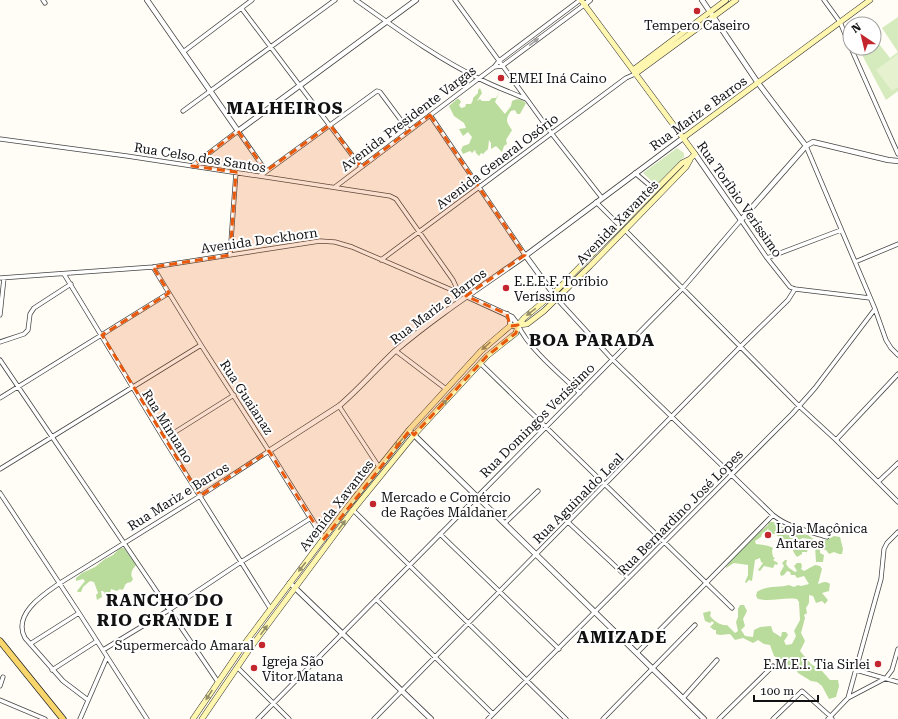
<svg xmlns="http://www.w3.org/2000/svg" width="898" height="719" viewBox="0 0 898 719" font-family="'Roboto Serif',serif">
<rect width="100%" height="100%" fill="#fffdf5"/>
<!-- green -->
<path fill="#d5ebbd" d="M898,17V52L882,28Z
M876,40L890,58L898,52V91L886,100L860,51L864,48H874V41Z
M677,148L684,153V157L656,185L643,173Z"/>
<!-- forest -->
<path fill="#b9dc9c" d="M480,88L482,93L477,101L480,99L482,101H489L492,98H496L499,93L495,102L505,114L511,106L512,101C518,98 521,99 526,103L520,114H517L515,110L511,111C505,119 506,122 512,130L506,140L507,144L504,146L502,152L496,146L491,149V143L489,140L488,149L483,154L481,153L479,156L476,153L475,150L472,153L470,151L463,154L461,150L463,146L469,144L472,137L468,132L463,136L459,129L466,128L464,123L454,116L449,106L457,99H459L461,102L459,105L461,108L465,107L466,104H471L473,100V98L478,93V90Z
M769,522H774L776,525L808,535L817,542L828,539L834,536L840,537L843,549L842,554H839L834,552L829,554L826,550L820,548V553L824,555L823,562H816L815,546L810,539L802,538L798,546H800L804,541H807C809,544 808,549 807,552H802V554L797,557C789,547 795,548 795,537L787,542L782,541L776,534H771L769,533L768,528L766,534H765L763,532L761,537L755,541L756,544C762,545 768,545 773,548L772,551L773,557L775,558L773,560L778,563L777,565L775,564L773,568L764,566L760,571L758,570L763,563L761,562L760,558L755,560L752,581L749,580L746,583L745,582L748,575V565L734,563L726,568V567L749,540L768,525Z
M120,548H124L136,565C133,569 129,573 133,579L131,582L127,583L125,585L124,588L122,590L120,589L117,591L111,589L110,594L106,595L103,591H101L102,597L97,600L96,595L98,593L94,582L90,581L83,587L81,592H78L77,591L85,581L83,579L76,581V578L82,573L95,567L105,559L113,555Z
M785,560H787L786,564L789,568L795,572L797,571L794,566L797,563H801L802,566L801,569L804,571L815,565L820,566L822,569L818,584C822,583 825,580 830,584L829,591L822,593L828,600L825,604L822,601L816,603L813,596L809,595V603L806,608L807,613L804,615L805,618L801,633L805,641L800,651L811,664L822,671L830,680H838L839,686L836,697L829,699L822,686L817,682L811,681L798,673L794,666L787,665L785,663L787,660L779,659L774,656L770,645L764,644L758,640L753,643L743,638L735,640L730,634L720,635L716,634V630H714L710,627L714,623L712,621L710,623L705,621L703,613L710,611L711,613L710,616C714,621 721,626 727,625L735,633L738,631L736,622L738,617V609L740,605H744L747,611L743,619L745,626L741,630L745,636L753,637L754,630L760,627L771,626L773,632L781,637L782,632H786L788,635L784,641L786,645L792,644L796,636L794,631L800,620L799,602L797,599C784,597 771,602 758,599L756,596L757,592C766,585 779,588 789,585L794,587L798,585L801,586L809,584L804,576L797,578L795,575H791L790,572L787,571L784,575L781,576L780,573L784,566L782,563Z"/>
<!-- pitch -->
<path fill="#e6f2cf" d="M898,54V87L892,91L876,70Z"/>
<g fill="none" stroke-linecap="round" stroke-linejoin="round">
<!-- minor casing -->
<g stroke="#444" stroke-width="5">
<path id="minor" d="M43,0L45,3
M356,0C396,28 435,57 478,78C493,86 510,92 526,99
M455,0L552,134L602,198
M824,0L840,22L850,46
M242,9L361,167
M851,48L898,154
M183,52L252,0
M494,67L502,66L584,5
M183,111L335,0
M430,115L525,255
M0,139L127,156L390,196L396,199L453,280L459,293
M806,146L875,309L886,340L891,348L898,355
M192,166L238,131L266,171
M635,173L655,190
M260,176L377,91L380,92L409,131
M335,187L494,67L499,61L580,0
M596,202L620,226
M625,230L799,406L836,440L898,502
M230,255L236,172
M767,258L841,230
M381,260L626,78L635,74
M855,262L898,244
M64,274L164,439L270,608
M0,278L153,267L320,241L335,242L352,247L466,296
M557,299L612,359L773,515C789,528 809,531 827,537
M0,315L4,278
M518,325C528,348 561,375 580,393
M0,342L24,334L28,330L30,314L34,308L71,284
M396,351L446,389
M0,360L218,682
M480,363L732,608
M0,398L169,293
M339,406L379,467
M164,439L234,395
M836,440L898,374
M0,469L201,345
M878,482L898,463
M0,493L79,613L147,719
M353,510L566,719
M568,522L628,578
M505,523L538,491
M440,534L559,649
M376,599L493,714
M30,644L79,613
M103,650L169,610L241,562L311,518
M637,653L773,515
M237,667L289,719
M52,670L97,641
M856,670L898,682
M0,686L3,677
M683,698L717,660
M848,698L881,579L884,549L887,543L898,532
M0,700L45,719
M88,700L63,681L25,638C12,614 44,594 60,583L200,496L269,451L201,345L153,267
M80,719L107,657
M258,719L682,289L741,220L767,258L790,287L795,289L870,298
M374,719L740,347L788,300L795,289
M488,719L792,414L815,388L875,309
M603,719L695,625
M719,719L773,666
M773,719L802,691L830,716L832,719
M828,719L848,698L886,678L892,670L898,649"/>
</g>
<!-- tertiary casing -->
<g stroke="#444" stroke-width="6">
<path id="tertiary" d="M147,0L238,131L416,0
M702,0L758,83L806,146
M584,5L590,0
M695,154L741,220L806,146L813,142L888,160L898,161
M525,255L555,296
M466,296L512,317L518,325
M507,314L510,319V326
M409,430L704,719
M324,539L269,451L339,406C359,389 376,369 395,351C436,316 481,287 525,256C578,217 630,177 683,138
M290,583L431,719"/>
</g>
<!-- secondary casing -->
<g stroke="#333" stroke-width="6">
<path id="secondary" d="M633,70L726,0
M635,74L736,0
M683,138L870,0
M193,719L245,643L348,506L409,430L481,351L510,326L527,324L544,311L590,266L686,167L690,160
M202,719L251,647L353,510L414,435L487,356L516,333L518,325L524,318L554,293L682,163L690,159L695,154L581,0"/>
</g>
<!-- primary casing -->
<g stroke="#222" stroke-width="7">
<path id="primary" d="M0,641L63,719"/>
</g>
<!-- minor -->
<use href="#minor" stroke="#fff" stroke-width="3.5"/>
<!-- tertiary -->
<use href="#tertiary" stroke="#fff" stroke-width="4.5"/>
<!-- secondary -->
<use href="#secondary" stroke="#fff6b0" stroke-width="5"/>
<!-- primary -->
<use href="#primary" stroke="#f9d66b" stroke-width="5.5"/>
</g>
<!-- one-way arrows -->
<defs><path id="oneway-solid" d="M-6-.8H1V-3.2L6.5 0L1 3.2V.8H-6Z"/></defs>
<use fill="#a0a0a0" href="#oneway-solid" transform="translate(534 42) rotate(-37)"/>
<g fill="#948f68">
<use href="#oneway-solid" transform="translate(531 312) rotate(143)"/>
<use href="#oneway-solid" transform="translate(486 346) rotate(138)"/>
<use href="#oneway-solid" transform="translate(443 404) rotate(-47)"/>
<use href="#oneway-solid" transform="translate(399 443) rotate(130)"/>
<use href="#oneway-solid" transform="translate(342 525) rotate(-53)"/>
<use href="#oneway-solid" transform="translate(302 567) rotate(128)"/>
<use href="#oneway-solid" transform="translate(264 630) rotate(-54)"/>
<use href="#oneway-solid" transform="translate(209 695) rotate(123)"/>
</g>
<!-- marked area -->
<path fill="#e8590c" fill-opacity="0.2" stroke="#e8590c" stroke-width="3" stroke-dasharray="8 5" stroke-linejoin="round" d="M430,115L525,255L466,296L507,314L510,326L518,325L516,333L487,356L414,435L410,430L324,539L269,451L200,496L102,335L169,293L153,267L230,255L236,172L192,166L238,131L266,171L330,125L361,167Z"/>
<!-- markers -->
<g fill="#c4262e" stroke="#fff" stroke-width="1.5">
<circle cx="697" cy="11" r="4"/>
<circle cx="501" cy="78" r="4"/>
<circle cx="506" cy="288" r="4"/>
<circle cx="373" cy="504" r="4"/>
<circle cx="768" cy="535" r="4"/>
<circle cx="262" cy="645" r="4"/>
<circle cx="878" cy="664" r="4"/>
<circle cx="254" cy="668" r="4"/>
</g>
<g text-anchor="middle" stroke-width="4" stroke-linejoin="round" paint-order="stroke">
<!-- poi labels -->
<g font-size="13" fill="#111" stroke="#fff" text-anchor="start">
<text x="697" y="30" text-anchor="middle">Tempero Caseiro</text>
<text x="509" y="83">EMEI Iná Caino</text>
<text x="514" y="286">E.E.E.F. Toríbio<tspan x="514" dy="15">Veríssimo</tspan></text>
<text x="381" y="502">Mercado e Comércio<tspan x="381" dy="15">de Rações Maldaner</tspan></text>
<text x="776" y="533">Loja Maçônica<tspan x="776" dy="15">Antares</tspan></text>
<text x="254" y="650" text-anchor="end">Supermercado Amaral</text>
<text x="262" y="666">Igreja São<tspan x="262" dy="15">Vitor Matana</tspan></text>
<text x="870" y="669" text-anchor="end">E.M.E.I. Tia Sirlei</text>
</g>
<!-- street labels -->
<g font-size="13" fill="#111" stroke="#fff">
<text transform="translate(698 113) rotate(-36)" y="5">Rua Mariz e Barros</text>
<text transform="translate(408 118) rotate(-37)" y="5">Avenida Presidente Vargas</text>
<text transform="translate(200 157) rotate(9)" y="5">Rua Celso dos Santos</text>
<text transform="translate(497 161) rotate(-37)" y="5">Avenida General Osório</text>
<text transform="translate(740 199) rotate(55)" y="5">Rua Toríbio Veríssimo</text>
<text transform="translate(617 222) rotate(-46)" y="5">Avenida Xavantes</text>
<text transform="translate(259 240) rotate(-8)" y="5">Avenida Dockhorn</text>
<text transform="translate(438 306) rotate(-37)" y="5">Rua Mariz e Barros</text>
<text transform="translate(247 397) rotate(57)" y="5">Rua Guaianaz</text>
<text transform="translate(537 420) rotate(-45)" y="5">Rua Domingos Veríssimo</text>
<text transform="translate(168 426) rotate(58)" y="5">Rua Minuano</text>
<text transform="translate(178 496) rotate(-32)" y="5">Rua Mariz e Barros</text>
<text transform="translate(578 498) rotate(-45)" y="5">Rua Aguinaldo Leal</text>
<text transform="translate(336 505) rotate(-52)" y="5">Avenida Xavantes</text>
<text transform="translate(680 512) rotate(-45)" y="5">Rua Bernardino José Lopes</text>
</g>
<!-- district labels -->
<g font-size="17" font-weight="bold" letter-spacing="1" fill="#111" stroke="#fff">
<text x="285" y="114">MALHEIROS</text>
<text x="592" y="346">BOA PARADA</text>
<text x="165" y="606">RANCHO DO<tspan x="165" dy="20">RIO GRANDE I</tspan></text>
<text x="622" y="643">AMIZADE</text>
</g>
</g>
<!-- north arrow -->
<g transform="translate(862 36) rotate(325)"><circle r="19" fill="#ffffff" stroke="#a0a0a0"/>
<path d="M0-3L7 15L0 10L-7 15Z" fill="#c4262e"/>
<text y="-6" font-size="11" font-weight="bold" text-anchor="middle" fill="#111111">N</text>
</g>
<!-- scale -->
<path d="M754 695v6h64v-6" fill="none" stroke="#111111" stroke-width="2"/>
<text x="760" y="695" font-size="12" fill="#111111" stroke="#ffffff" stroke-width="3" paint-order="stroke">100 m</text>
</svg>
